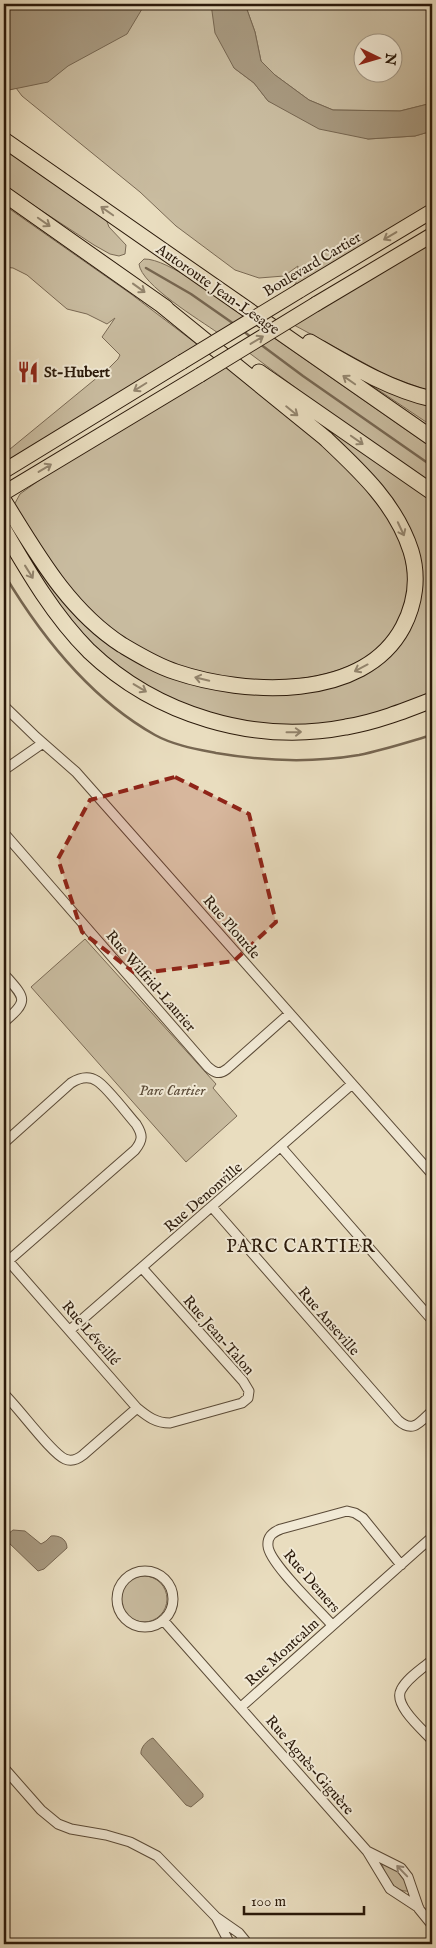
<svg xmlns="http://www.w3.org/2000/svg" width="436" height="1948" viewBox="0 0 436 1948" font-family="'IM FELL English',serif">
<rect width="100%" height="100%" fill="#e9ddbf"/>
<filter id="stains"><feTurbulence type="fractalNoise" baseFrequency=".004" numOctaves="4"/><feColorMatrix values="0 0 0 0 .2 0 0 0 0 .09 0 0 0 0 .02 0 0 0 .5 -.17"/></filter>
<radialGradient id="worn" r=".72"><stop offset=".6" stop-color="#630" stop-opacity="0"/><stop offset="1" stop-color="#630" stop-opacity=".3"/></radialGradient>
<!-- green -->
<path fill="#c9bca0" stroke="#7a6a55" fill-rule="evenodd" d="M38,4H227L234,68L254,83L268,101L368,139L415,136L432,131V203L291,290L296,283L298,266L284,276L259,278L235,270L176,226L140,192L22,96L16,88L4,91V23Z
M245,4H432V103L400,111L333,110L309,100L275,75L261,61L255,32ZM364,42H394V72H364Z
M4,148L106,219L109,227L126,245L125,254L119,256L110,254L94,245L4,186Z
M4,205L131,294L198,345L4,463V454L110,367L118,359L120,355L102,337L115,318L107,324L87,314L67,309L27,275L13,268L4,267Z
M432,243V392L388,376L294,325Z
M144,259C168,258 224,302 244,317L218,333C200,320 141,285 139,264Z
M273,337L432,448V484L304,394L248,352Z
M226,366C280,409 367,471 396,533C409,560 412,589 401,616C372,685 272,686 209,676C181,671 151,656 127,641C75,609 45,555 14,505L20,494L66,461Z
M365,381L432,405V426Z
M316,420L432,501V694C410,704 387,710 364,716C354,719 344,723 334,724C249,732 162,710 98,652C74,630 57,604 40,577C28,559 15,542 5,522L7,521L36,567L60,598L175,676L323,687L405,633L413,543L314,423Z
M85,939L216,1084L213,1088L237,1116L186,1162L31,987Z
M121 1599a23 23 0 1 1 46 0a23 23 0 1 1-46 0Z
M382,1863L402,1873L409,1891C395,1893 384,1875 382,1863Z"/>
<!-- water -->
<path fill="#a89a81" stroke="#766651" d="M4,4H145L127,34L68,66L48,82L4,91Z
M211,4H245L255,32L261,61L275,75L309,100L333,110L400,111L432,103V131L415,136L368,139L319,129L268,101L254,83L234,68L215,33Z
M13,1530L25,1531L41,1544L46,1541L51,1536C59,1535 67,1539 67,1548L44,1569L38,1571L7,1541L8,1534Z
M153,1738L203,1794V1797L191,1807L186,1805L141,1754C140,1748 147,1740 153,1738Z"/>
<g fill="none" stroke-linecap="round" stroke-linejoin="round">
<!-- stream -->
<path stroke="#766651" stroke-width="2.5" d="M146,268L191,294L234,324
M242,330L252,338
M260,344L303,376L432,466
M4,574C41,636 91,699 155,735C173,745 196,749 216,753C263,761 312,763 359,755C384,750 408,742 432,735"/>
<!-- street casing -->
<g stroke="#5a4a37" stroke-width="11">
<path id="street" d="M4,706L36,737L76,772L432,1174
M4,770L43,743
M4,833L208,1067C215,1073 219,1075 227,1069L289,1014
M4,974C25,998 30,1000 4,1022
M4,1143L71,1083C79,1078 88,1075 97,1081C106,1086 128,1115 136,1124C143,1135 143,1140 135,1150L8,1261
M281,1147L432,1320
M212,1207L398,1420C413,1434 420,1422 432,1411
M4,1256L137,1408C148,1417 156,1423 170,1423L242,1403L248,1398L249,1391L243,1381L143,1269
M70,1330L352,1084
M4,1394C19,1408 51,1453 65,1459C72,1462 78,1459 83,1455L137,1408
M117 1599a28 28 0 1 1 56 0a28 28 0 1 1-56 0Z
M163,1620L367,1851L401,1868L408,1877L419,1909L432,1925
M332,1625C319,1610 269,1563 268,1546C267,1536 273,1532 281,1529L347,1511L355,1513L363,1518L401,1565
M432,1660C422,1669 407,1678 401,1690C393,1705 423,1730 432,1740
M241,1707L432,1537
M4,1768L41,1810L58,1824L71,1829L106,1835L130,1842L157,1856L216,1917L239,1933L248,1944
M367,1851L390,1889L419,1908
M216,1917L230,1944"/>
</g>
<!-- primary casing -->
<g stroke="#2a190a" stroke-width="16">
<path id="primary" d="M299,291L432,211
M316,304L432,235
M4,471L182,362
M4,493L200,375"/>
</g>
<!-- highway casing -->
<g stroke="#2a190a" stroke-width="17">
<path id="highway" d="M4,140L432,438
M4,194L166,308
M310,342C348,364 388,389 432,399
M259,372L432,492
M4,501C37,554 68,610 122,645C139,655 157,666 176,672C244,695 363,702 403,627C415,604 419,577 411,551C396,504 360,471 325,438L159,303
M4,530C29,573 54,616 89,651C156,715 255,745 346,727C376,722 404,711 432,700"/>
</g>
<!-- street -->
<use href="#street" stroke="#f1e9d5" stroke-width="9"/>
<!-- primary -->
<use href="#primary" stroke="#e9ddbf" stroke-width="14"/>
<!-- highway -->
<use href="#highway" stroke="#e9ddbf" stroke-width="15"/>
<!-- primary-bridge casing -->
<g stroke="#2a190a" stroke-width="16" stroke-linecap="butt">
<path id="primary-bridge" d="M182,362L299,291
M200,375L316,304"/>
</g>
<!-- primary-bridge -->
<use href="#primary-bridge" stroke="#e9ddbf" stroke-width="14"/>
</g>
<!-- one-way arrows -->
<defs><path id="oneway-shaft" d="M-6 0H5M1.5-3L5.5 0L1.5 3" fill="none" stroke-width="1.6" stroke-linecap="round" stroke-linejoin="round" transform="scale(1.25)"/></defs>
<g stroke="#93856e">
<use href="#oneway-shaft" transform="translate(107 211) rotate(-145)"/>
<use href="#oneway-shaft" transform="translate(44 222) rotate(35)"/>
<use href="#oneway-shaft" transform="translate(390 236) rotate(149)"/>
<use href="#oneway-shaft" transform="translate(139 288) rotate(36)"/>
<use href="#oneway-shaft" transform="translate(257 340) rotate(-31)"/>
<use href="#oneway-shaft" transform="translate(349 380) rotate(-145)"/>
<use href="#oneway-shaft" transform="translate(140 387) rotate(148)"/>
<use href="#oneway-shaft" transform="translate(292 411) rotate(39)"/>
<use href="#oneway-shaft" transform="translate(357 440) rotate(35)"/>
<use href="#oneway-shaft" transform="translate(45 468) rotate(-31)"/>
<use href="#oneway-shaft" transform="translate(401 529) rotate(65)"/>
<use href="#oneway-shaft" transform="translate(29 572) rotate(58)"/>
<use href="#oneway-shaft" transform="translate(361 668) rotate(152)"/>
<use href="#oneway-shaft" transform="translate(202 679) rotate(-166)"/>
<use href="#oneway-shaft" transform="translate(140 688) rotate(31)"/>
<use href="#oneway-shaft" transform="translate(294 732) rotate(-1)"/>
</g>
<use stroke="#978b7a" href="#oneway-shaft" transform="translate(402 1871) rotate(-134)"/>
<!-- marked area -->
<path fill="#8f2418" fill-opacity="0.2" stroke="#8f2418" stroke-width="4" stroke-dasharray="10 6" stroke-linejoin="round" d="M175,777L249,814L276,922L234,961L136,974L82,932L58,859L90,800Z"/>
<!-- icons -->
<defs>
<g id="restaurant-bare" transform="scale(1.725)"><path d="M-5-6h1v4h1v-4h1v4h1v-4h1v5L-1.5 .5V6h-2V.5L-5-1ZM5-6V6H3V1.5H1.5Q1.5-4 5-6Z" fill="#8f2418" stroke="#f1e9d5" stroke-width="2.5" paint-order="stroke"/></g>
</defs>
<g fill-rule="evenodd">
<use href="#restaurant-bare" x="28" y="372"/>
</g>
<g text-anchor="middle" stroke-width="4" stroke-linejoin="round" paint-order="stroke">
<!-- street labels -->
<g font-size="15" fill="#2a190a" stroke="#f1e9d5">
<text transform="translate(312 264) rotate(-31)" y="5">Boulevard Cartier</text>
<text transform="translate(218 289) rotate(35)" y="5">Autoroute Jean-Lesage</text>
<text transform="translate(232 927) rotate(49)" y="5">Rue Plourde</text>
<text transform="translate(151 981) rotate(49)" y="5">Rue Wilfrid-Laurier</text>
<text transform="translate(203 1197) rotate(-41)" y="5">Rue Denonville</text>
<text transform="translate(329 1321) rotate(49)" y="5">Rue Anseville</text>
<text transform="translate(91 1333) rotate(49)" y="5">Rue Léveillé</text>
<text transform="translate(219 1335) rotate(49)" y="5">Rue Jean-Talon</text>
<text transform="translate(312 1581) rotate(49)" y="5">Rue Demers</text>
<text transform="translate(282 1652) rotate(-42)" y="5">Rue Montcalm</text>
<text transform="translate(310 1765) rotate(49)" y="5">Rue Agnès-Giguère</text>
</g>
<!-- poi labels -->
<g font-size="15" font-weight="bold" fill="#2a190a" stroke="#f1e9d5" text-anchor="start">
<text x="44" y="377">St-Hubert</text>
</g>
<!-- park labels -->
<g font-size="15" font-style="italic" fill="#5a4a37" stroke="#f1e9d5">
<text x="172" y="1095">Parc Cartier</text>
</g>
<!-- quarter labels -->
<g font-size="18" letter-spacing="1" fill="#2a190a" stroke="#f1e9d5">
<text x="301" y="1252">PARC CARTIER</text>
</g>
</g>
<!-- margin -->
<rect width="436" height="1948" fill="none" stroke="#e9ddbf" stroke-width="20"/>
<rect x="5" y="5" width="426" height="1938" fill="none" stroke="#2a190a" stroke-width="2.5"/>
<rect x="10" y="10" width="416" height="1928" fill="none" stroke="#2a190a"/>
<!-- north arrow -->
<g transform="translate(378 58) rotate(95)"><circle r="24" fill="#f1e9d5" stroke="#a19684"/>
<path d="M0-4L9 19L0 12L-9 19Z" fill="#8f2418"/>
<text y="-8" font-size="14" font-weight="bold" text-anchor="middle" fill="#2a190a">N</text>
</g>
<!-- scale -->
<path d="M244 1906v8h120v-8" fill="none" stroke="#2a190a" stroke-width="2.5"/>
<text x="251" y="1906" font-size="15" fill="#2a190a" stroke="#f1e9d5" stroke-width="4" paint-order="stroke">100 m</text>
<rect width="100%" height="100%" filter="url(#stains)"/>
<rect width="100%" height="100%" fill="url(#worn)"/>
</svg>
